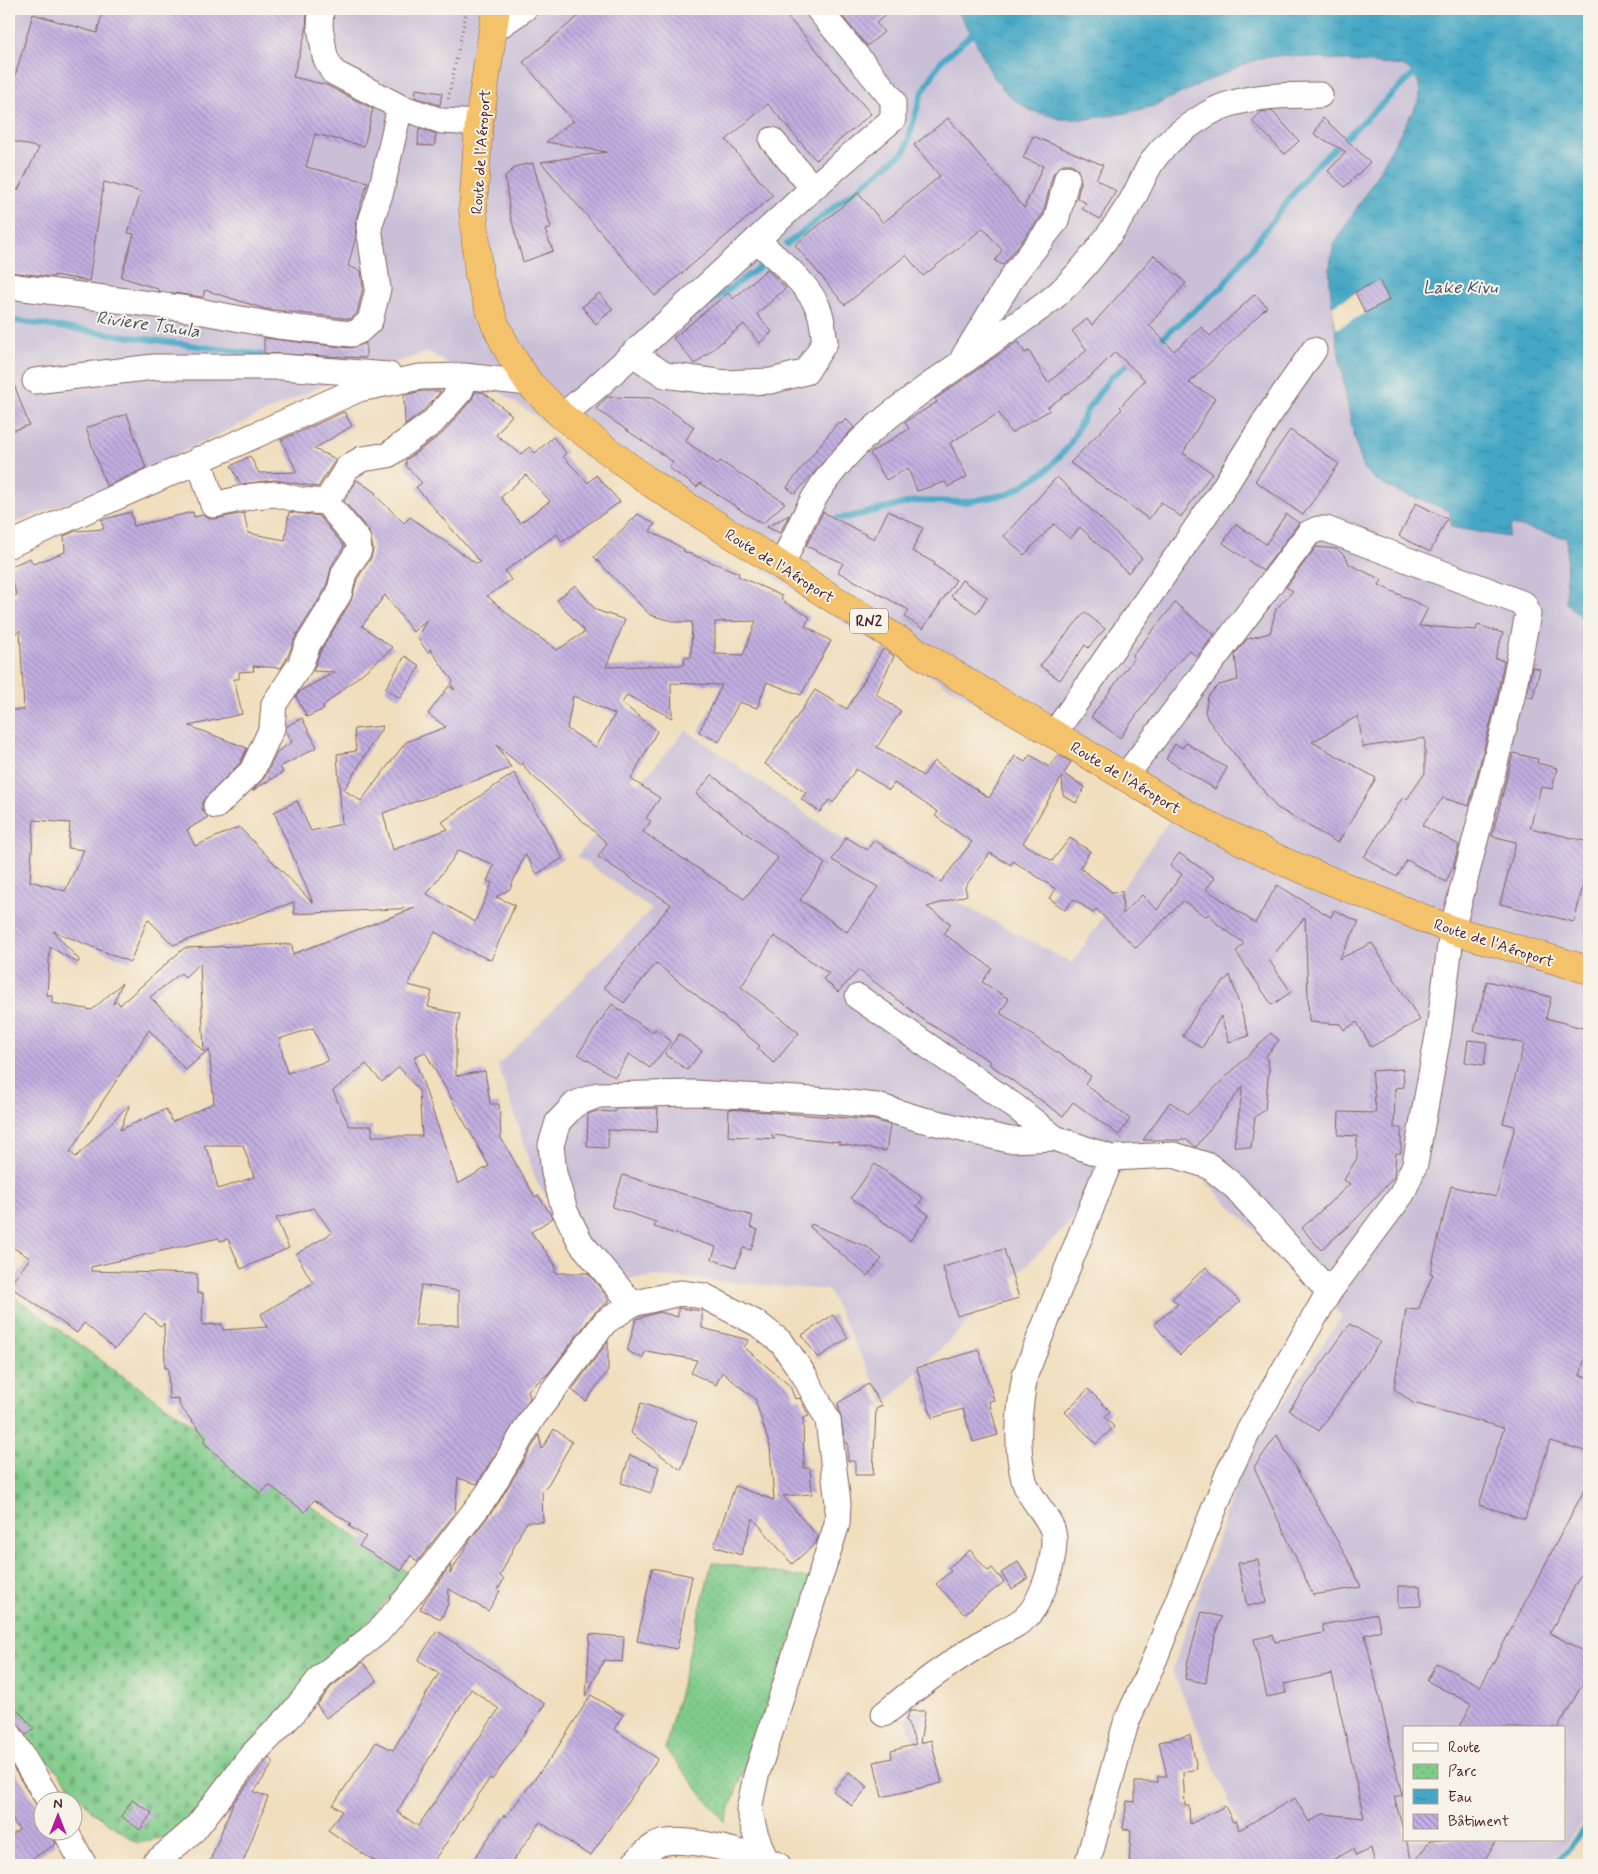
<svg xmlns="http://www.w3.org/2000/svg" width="1598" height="1874" viewBox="0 0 1598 1874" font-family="Mynerve,sans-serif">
<defs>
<pattern id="cemetery-stones" width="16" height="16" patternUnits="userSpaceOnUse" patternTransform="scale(1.25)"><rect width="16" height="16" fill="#7fcb8a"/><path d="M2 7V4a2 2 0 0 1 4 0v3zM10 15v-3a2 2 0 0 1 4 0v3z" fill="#6fae77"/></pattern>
<pattern id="park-dots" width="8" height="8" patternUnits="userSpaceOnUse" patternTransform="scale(1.25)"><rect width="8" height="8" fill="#7fcb8a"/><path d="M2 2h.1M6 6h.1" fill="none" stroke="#6fae77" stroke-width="1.8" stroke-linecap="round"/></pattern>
<pattern id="water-ripples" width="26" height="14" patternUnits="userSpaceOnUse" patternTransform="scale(1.25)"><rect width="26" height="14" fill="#45a7c5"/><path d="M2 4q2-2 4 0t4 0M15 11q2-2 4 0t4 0" fill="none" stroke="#3c87a0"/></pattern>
<pattern id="building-back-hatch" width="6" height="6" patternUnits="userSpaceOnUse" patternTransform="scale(1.25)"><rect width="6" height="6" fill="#c1afe1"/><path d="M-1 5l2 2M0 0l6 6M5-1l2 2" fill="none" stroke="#9f8eb7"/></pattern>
</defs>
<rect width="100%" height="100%" fill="#f7f3e8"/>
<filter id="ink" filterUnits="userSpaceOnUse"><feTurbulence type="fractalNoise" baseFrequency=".02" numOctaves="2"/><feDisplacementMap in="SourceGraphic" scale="10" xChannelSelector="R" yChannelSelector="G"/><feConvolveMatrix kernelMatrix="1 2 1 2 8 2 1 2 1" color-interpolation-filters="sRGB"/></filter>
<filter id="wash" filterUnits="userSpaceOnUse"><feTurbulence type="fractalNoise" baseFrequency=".0096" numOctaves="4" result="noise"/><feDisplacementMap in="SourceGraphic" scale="20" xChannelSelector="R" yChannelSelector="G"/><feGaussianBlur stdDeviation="1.12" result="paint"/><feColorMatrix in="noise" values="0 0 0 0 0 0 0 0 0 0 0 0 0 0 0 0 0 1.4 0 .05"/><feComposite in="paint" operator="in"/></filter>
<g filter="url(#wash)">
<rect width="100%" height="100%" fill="#f0debd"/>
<!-- industrial -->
<path fill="#c9bfd7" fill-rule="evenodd" d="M9,9H956L972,34L1030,110L1061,119H1087L1126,113L1153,106L1249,62L1284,55L1403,66L1415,73L1419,85L1420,98L1373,182L1334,244L1331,256L1330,281L1336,329L1346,393L1360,459L1403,493L1450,511L1451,517L1449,523L1451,527L1507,537L1510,527L1513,525L1567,538L1566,593L1568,607L1589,624V1813L1550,1865H1257L1172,1671L1246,1457L1342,1316L1182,1158L1125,1169L885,1403L828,1290L658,1276L610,1281L537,1183L498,1065L652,909L577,856L686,730L854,847L1072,963L1169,820L846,625L498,391L428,352L323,385L97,492L9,524ZM1404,1728H1564V1840H1404Z"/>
<!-- cemetery -->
<path fill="url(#cemetery-stones)" stroke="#64755a" d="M9,1293L131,1382L410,1574L182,1833L137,1843L92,1811L9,1716Z"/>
<!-- park -->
<path fill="url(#park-dots)" stroke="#64755a" d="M712,1562L812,1579L725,1822L665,1749Z"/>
<!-- water -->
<path fill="url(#water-ripples)" stroke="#486378" d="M956,9H1589V624L1566,603L1567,538L1513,525L1510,527L1508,537L1451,527L1450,511C1423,498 1389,494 1367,472C1353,458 1331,309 1330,282C1329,269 1331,257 1334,244L1373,182L1420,98C1419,80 1418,75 1403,66L1284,55L1264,58L1249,62L1153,106L1126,113L1087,119H1061L1030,110L1009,96L992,75L972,34Z"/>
<!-- pier -->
<path fill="#f0debd" d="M1379,280L1389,300L1336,329L1332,306Z"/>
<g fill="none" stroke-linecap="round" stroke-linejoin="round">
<!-- stream -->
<path stroke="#45a7c5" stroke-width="6" d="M787,244L905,151L921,95L941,61L972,34
M687,319L761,266
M9,320L262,355
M1156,343L1222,287L1311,170L1415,73
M838,518L849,517L915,501L965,502L1009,494L1047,470L1069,446L1087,410L1110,378L1134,359
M1555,1865L1589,1822"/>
</g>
<g id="blocks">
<!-- building -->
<path fill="url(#building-back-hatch)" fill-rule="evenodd" d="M103,9H307L306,31L293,77L326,85L373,109L364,146L315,134L306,167L368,182L355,222L356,236L348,266L361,271L363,288L357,313L351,319L265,309L205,290L203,297L158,291V289L121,277L134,234L128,233L141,192L104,182L89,281L54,275V277L9,272V189L18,190L39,148L9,140V97L33,14L97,33Z
M587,9H781L871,114L816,160L768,104L726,140L773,196L655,296L541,162L607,152L546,142L571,122H574L523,62Z
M836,9H892L876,23L884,32L867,46Z
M416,89L442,93L440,105L415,97Z
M1272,111L1299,141L1285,154L1252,121L1261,112Z
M948,118L1024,208L1043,166L1023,158L1033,136L1103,165L1096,179L1116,191L1100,219L1082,209L1086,203L1077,198L1081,181L1077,168L1071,164H1063L1053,174L1043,214L1003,265L995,261L1002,250L983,228L923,276L906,255L845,305L795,245L858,193L883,223L940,176L914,145Z
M1323,118L1370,162L1345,187L1328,171L1346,152L1314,134Z
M419,128L436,134L434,146L418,145Z
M533,163L551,228L545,230L553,251L523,262L510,214L505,176L517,166Z
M1154,255L1186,283L1149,325L1174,351L1201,327L1210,336L1255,294L1267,307L1189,383L1215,398L1183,453L1212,473L1181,517L1161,502L1149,519L1070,463L1122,409L1120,407L1145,380L1115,352L1089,378L1048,407L1050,410L1011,433L999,413L950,443L967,477L948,487L945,482L917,491L908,468L886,480L870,453L909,429L905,422L937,402L935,399L1018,341L1025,353L1029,351L1048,383L1087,350L1072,331L1087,319L1092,325Z
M767,269L786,288L757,314L772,332L760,343L744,324L695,364L673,338L728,293L733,299Z
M1379,280L1389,300L1365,313L1355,292Z
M599,293L613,309L596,324L582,307Z
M264,338L350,348L366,343V358L264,353Z
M11,376L29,425L9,432V377Z
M422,391H441L422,412L405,425L404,395Z
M475,392H483L512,415L496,435L521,454L529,447L535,453L553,437L566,453L563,456L588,483L596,475L620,502L562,542L557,534L505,571L511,580L487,596L519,623L557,650L585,632L557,600L575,585L596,610L625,620L606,667L684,665L685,657H691L692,622H676L650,615L594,557L638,514L655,524L650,531L684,549L683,551L739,573L738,576L782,596L781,600L810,617L805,626L831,641L801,695L767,682L757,708L739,702L719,742L699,732L722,685L671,683L672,718L627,695L622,703L657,731L631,779L660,798L646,818L651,821L643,832L744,899L778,858L696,794L712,775L825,864L800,900L847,932L878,887L832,860L846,837L867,850L874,840L941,882L972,842L935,816L938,812L894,783L889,790L856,769L833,803L829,800L820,812L801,799L806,793L765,764L815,690L847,709L883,649L894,656L876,694L901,711L877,747L923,776L934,761L989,798L1015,756L1025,762L1030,755L1049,767L1058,755L1071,762L1064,774L1085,787L1076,803L1063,795L1062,777L1023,843L1052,861L1070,838L1090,851L1080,868L1112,892L1122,891L1123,914L1142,895L1157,910L1182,874L1170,866L1179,853L1215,878L1206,889L1255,923L1277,885L1331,917L1334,910L1359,922L1339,959L1372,943L1420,1020L1371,1047L1357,1022L1344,1030L1340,1024L1309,1022L1305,917L1269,960L1291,992L1272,1005L1236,952L1244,943L1217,924L1210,914L1205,916L1183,901L1136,948L1096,909L1093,913L1074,899L1065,910L1049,898L1056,889L1013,861L1011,865L990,853L965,887L967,895L927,907L951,924L944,934L992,968L982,982L1009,999L1000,1013L1091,1076L1085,1084L1130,1119L1119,1135L1073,1102L1063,1116L989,1064L991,1062L925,1021L859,970L838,992L823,979L829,973L774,936L741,987L799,1033L774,1063L757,1049L760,1046L656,963L624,1003L604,987L671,904L598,857L607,843L527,771L523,763L520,765L497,745L511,768L383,813L393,850L448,829L442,822L514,773L563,858L537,874L525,854L510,889L496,897L515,905L491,960L465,949L435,932L408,985L432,991L428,1007L460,1014L456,1035V1076L485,1071L490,1104H499L501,1138L535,1197L538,1195L553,1218L531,1232L555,1264V1273H588L608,1298V1302L594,1313L548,1374L528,1390L530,1398L477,1484L458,1478L455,1513L417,1562L411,1555L401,1571L359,1546L366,1537L349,1526L351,1524L314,1500L305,1512L269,1485L261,1494L203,1442L206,1438L179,1405V1398L169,1399L168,1368H165L164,1323L161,1327L145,1313L115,1349L84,1323L77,1333L9,1286L30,1258L9,1245V1055L13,1031L9,1030V710H24L20,630L9,639V598L17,595L9,575V567L30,558L33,564L65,552L64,536L76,531L104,529L101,520L131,512L134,526L193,512L194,517L203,515L209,519H216L244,513L248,533L285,540L289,512L319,516L344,546L332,565L326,588L296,636L287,658L281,668L253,666L254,671L239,672V679H234L242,714L189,726L247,748L240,763L202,802V810L208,817L187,830L195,846L239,827L313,903L274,812L297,801L311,831L342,824L337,754L356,751L354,729L383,726L344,790L361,801L406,742L446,727L428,714L449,686L455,690L451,684L453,681L430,649L428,653L417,637L427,620L413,632L385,595L362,626L393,648L323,706L324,709L307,717L296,697L300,691L335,672L313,671L321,650L351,601L357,579L371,558L373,549L369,531L344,501L357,480L376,493L375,495L404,523L410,517L477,564L480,562L416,487L422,483L406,466V460L443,433L472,399ZM526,475L550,501L520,523L501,497ZM756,621L743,655L715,654V622ZM573,696L615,714L596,747L567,729ZM34,820L70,823L68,848L84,850L65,891L30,881ZM459,850L494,865L487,881L492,883L475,922L427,894ZM294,902V914L415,908L293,954L292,944L184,948L120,1005L117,1001L113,1004L122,983L92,1010L52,1003V996L47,995L50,947L78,963L79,960L53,931L130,962L148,919L173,945ZM200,963L204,1052L150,997L181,973L185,977ZM313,1028L328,1061L287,1073L279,1039ZM149,1030L186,1070L209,1049L214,1103L172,1122L166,1109L120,1130L130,1104L76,1157L70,1152ZM425,1052L489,1166L458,1184L414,1057ZM366,1064L382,1082L399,1067L419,1091L422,1136H372V1126H349L333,1091ZM204,1145H243L254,1177L218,1189L211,1159ZM314,1208L332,1233L296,1254L313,1283L261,1314L267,1327L223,1330L222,1324L202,1325L203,1293H197V1274L91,1271V1267L219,1238L220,1241L228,1239L241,1269L289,1248L276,1218ZM421,1285L459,1291V1325H415Z
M607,397L652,398L694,427L685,441L718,464L720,461L785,503L762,524L700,483L697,487L669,468L673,462L596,409Z
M344,412L352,426L314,449L336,459L318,487L275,480L241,484L231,466L250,456L259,473L297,472L281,440Z
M127,414L146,468L106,486L86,428Z
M846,419L854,427L795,494L787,487L838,422L841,424Z
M1290,430L1339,464L1303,515L1255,481Z
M1057,477L1142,558L1128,573L1080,527L1070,539L1054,524L1024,555L1004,536Z
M1416,503L1447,519L1430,552L1399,536Z
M888,511L923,528L912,551L935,563L934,565L956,580L923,629L905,617L909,610L838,572L843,563L806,546L823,512L874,539Z
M1286,514L1299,523L1263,571L1223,543L1236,524L1266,544Z
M789,515L780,533L767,527Z
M1316,547L1337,549L1346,557L1349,564L1382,580L1379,585L1428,608L1419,626L1476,630L1478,625L1503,633L1495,658L1504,661L1497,698L1469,806L1443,798L1422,825L1459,845L1453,867L1446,882L1407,860L1397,877L1364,857L1403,797L1407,799L1425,773V738L1363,747L1358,716L1312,742L1376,778L1338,843L1276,807L1208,720L1205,712L1208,696L1219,685L1238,680L1235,654L1247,639L1270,633L1276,609L1293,591L1286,587Z
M962,580L987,597L977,613L951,596Z
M1175,603L1214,635L1197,657L1189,650L1162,680L1120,738L1091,717L1134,658L1132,656Z
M1085,612L1105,629L1088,648L1085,645L1060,680L1040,666Z
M405,656L420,666L400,698L385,689Z
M1532,667L1540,669L1533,698L1527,696Z
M302,718L317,747L280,767L283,772L252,791L265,777L277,752L292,742L286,730L287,726Z
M1186,743L1227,768L1215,789L1166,759L1175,744L1182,748Z
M1513,753L1538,759L1537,763L1557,768L1552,789L1541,787L1530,828L1589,842V862L1574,922L1500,904L1516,842L1492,836Z
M1230,975L1249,1036L1229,1042L1221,1016L1202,1048L1183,1036L1200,1007Z
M1487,981L1551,997L1546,1018L1589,1030V1343L1580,1376L1589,1377V1452L1550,1441L1525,1519L1479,1505L1504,1428L1413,1403L1394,1389L1406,1309L1418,1310L1433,1274L1430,1273L1451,1186L1496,1197L1515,1126L1503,1123L1524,1044L1474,1031Z
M612,1004L652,1033L655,1029L671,1041L650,1068L629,1054L615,1077L578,1054Z
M1271,1033L1279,1040L1266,1056L1269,1068L1265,1110L1255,1117L1251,1148L1234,1146L1243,1086L1196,1147L1187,1140H1143L1170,1102L1188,1114Z
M679,1034L702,1051L687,1070L665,1054Z
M1468,1040L1487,1042L1484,1065L1465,1062Z
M1403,1069L1404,1087L1395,1088L1394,1128H1401V1153H1396L1394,1177L1356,1219L1321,1250L1302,1228L1350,1184L1344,1180L1357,1158V1136L1338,1135L1339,1112L1376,1113L1372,1071Z
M658,1108L657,1132L608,1130V1148L587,1147L588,1114L596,1111L615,1112V1109Z
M729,1109L874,1120L890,1125L886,1151L838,1144L840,1142L771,1135L775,1139L728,1136Z
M875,1164L923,1198L917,1206L929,1215L910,1241L851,1198Z
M623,1175L753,1216L750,1227L758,1230L751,1250L743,1248L736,1267L712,1259L716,1247L654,1227L656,1222L612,1207Z
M811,1224L867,1247L882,1259L867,1276L810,1227Z
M1004,1249L1019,1298L957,1316L943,1267Z
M1206,1267L1240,1302L1180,1355L1154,1324L1178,1304L1172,1299Z
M678,1308L702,1311V1328L749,1340L744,1347L790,1386L795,1399L800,1398L809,1416L803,1418L804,1468H810L812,1494L783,1496L818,1537L815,1544L792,1564L753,1518L741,1555L714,1546L735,1486L774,1500L770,1447L755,1399L722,1372L716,1385L691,1373L697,1360L646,1351L642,1358L627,1351L636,1319L660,1312L678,1317Z
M833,1315L848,1338L818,1358L802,1335Z
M1350,1324L1380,1342L1319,1431L1289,1410Z
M608,1341V1371L586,1401L572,1390Z
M979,1350L994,1400L989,1401L998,1435L973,1442L963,1409L932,1418L917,1368Z
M868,1384L882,1406L876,1409L873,1475H855V1461H848V1443H845L838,1403Z
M1088,1389L1110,1411L1105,1417L1114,1427L1096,1444L1065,1412Z
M641,1403L697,1422L681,1470L631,1433Z
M554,1429L572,1442L549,1483L542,1491L543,1522H527L521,1532L500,1576L504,1579L498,1590L500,1591L488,1611L449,1589L448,1604L441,1619L420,1609L427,1597L451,1565L450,1574L468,1543L499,1502L539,1435L542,1449Z
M1277,1435L1351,1565L1361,1587L1313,1595L1254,1467Z
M630,1455L659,1467L651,1493L621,1483Z
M1589,1481V1559L1550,1633L1589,1654V1672L1558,1728H1459L1472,1704L1427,1681L1436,1663L1481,1686Z
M970,1550L988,1571L992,1568L1004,1582L964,1614L936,1584L951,1571L948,1568Z
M1258,1560L1266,1603L1247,1606L1238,1563Z
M1018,1562L1028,1578L1012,1589L1001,1573Z
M652,1568L692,1576L677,1649L637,1641Z
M1398,1586H1420L1421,1606L1398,1607Z
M1202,1612L1221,1617L1210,1654L1206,1683L1185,1679L1188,1660Z
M1377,1614L1381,1630L1365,1635L1402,1795L1394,1797L1413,1865L1430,1840H1496L1482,1865H1375L1371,1848L1356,1856L1353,1849L1323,1865H1129L1131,1830L1123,1829L1127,1801L1135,1802V1782H1158V1776H1167L1159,1742L1190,1735L1197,1769L1183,1772L1185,1806H1189L1190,1824L1225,1806L1233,1822L1236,1821L1239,1830L1295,1798L1309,1822L1323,1814L1364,1818L1332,1674L1284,1684L1286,1693L1267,1697L1254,1639L1273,1635L1275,1642L1324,1633L1322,1625Z
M437,1631L545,1704L492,1780L490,1778L431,1865H380L328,1830L342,1811L333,1805L376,1742L393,1750L439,1673L418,1660ZM471,1689L499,1709L418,1826L397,1812Z
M590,1634L624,1637L622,1662L604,1660L586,1696Z
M363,1662L377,1681L326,1718L317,1705L331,1687Z
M591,1695L623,1715L614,1729L658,1759L590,1856L540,1822L510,1865H470L504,1815L506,1817L554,1753Z
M9,1701L34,1728L27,1735L16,1722L9,1720Z
M910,1711H925L920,1743L931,1740L942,1783L882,1797L874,1762L892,1758L891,1751L916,1744L906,1719Z
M269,1758L274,1762L254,1792L268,1797L242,1865H220L210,1861L233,1803Z
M9,1761L42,1814V1832H52L56,1844L22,1865H9V1837L19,1830L9,1814Z
M849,1772L868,1787L852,1806L833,1791Z
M132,1800L152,1813L140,1830L121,1816Z"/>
</g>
</g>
<g filter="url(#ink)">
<use href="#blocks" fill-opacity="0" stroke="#84625e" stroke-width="1"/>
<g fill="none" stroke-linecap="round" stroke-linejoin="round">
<!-- minor casing -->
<g stroke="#84625e" stroke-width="27">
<path id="minor" d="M321,9L320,26L325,57L333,72L400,107L442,121L479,123
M492,31L524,9
M772,140L813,188
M9,286L188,309L278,326L352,334L359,331L370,321L378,289L369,227L381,191L400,107
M633,354L665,375L725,383L771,381L806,372L825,342C823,332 823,318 818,308C809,285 775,256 756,240
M964,356L1015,273L1056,221L1067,178
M35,381L154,367H282L389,375
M562,416L599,385L813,188L893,119V100L818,9
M199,459L213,505L253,496L276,494L300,500L326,502L358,540L359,550L344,573L339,594L308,644L300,665L274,704L272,728L252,771L216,806
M326,502L348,467L362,459L388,455L432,423L461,390L464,376
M9,545L359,389L420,377L464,376L529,383
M782,566C792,542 802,518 816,495C857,429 930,386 991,342C1014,325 1041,310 1061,291C1087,266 1112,232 1131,202C1138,190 1143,177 1150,165C1163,143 1187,126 1209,113C1240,95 1285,95 1320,95
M1054,734L1221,492L1267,418L1314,350
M858,997L1017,1108L1055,1138
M632,1304L581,1243L565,1211L554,1173L551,1145L558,1122L575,1104L598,1095L694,1093L831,1101L877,1106L920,1119L1009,1140L1055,1138L1111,1158L1174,1155L1209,1166L1235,1187L1329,1292
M884,1714C915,1688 948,1664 983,1642C996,1634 1017,1627 1028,1615C1043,1600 1061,1546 1051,1526C1044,1511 1028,1496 1024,1480C1015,1444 1019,1410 1025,1375L1111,1158
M9,1734L50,1802
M66,1832L84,1865
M153,1865L195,1829L251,1756L291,1715L321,1677L378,1632L410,1595L487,1495L533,1417L605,1322L632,1304L680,1293L704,1296L758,1324L782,1343L804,1375L828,1420L838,1503L837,1524L756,1776L749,1809L755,1833L765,1859L778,1865
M633,1865C639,1858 646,1851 654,1846C678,1832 739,1853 765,1859
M1087,1865L1126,1723L1155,1658L1228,1474L1247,1434L1329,1292L1402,1194L1415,1164L1439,1030L1452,930L1511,701L1528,614L1524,604L1326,529H1318L1309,533L1125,777"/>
</g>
<!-- highway casing -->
<g stroke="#84625e" stroke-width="29">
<path id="highway" d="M496,9L479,123L473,208L479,277L495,324L509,352L529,383L562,416L652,484L919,653L1192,817L1287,863L1452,930L1589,970"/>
</g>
<!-- path -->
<path stroke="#84625e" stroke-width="3" stroke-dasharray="1 4" stroke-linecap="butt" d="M448,99L467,9"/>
<!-- minor -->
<use href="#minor" stroke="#fff" stroke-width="25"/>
<!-- highway -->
<use href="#highway" stroke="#f3c26a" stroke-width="28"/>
</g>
</g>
<g text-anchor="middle" stroke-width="4" stroke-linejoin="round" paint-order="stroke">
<!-- shield labels -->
<rect fill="#f7f3e8" stroke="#7e5f64" stroke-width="1" x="850" y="608.5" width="38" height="25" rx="4"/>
<g font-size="15" font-weight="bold" fill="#4a1f2b">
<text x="869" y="626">RN2</text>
</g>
<!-- street labels -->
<g font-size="16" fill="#4a1f2b" stroke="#f7f3e8">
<text transform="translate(480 152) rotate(-86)" y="6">Route de l'Aéroport</text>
<text transform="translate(780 565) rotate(32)" y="6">Route de l'Aéroport</text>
<text transform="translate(1126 777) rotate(31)" y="6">Route de l'Aéroport</text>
<text transform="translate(1494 942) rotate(18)" y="6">Route de l'Aéroport</text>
</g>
<!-- water labels -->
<g font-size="18" font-style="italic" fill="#485569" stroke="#f7f3e8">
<text x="1460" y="293">Lake Kivu</text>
<text transform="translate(148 324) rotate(8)" y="6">Riviere Tshula</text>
</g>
</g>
<!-- margin -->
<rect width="1598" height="1874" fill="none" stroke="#f7f3e8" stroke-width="30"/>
<!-- legend -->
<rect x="1403" y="1726" width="162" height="115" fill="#f7f3e8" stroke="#b29e9c"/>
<rect x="1413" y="1743" width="25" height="8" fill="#ffffff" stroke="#b29e9c"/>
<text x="1448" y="1752" font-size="15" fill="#4a1f2b">Route</text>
<rect x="1413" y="1764" width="25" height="15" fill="url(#park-dots)" stroke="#b29e9c"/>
<text x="1448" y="1776" font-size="15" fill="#4a1f2b">Parc</text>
<rect x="1413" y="1789" width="25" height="15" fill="url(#water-ripples)" stroke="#b29e9c"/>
<text x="1448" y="1802" font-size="15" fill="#4a1f2b">Eau</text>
<rect x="1413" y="1814" width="25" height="15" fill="url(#building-back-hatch)" stroke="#b29e9c"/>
<text x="1448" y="1826" font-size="15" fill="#4a1f2b">Bâtiment</text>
<!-- north arrow -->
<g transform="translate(58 1816)"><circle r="24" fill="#f7f3e8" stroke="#b29e9c"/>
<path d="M0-4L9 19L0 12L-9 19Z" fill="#b5179e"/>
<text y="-8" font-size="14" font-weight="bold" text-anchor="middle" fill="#4a1f2b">N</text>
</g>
</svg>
